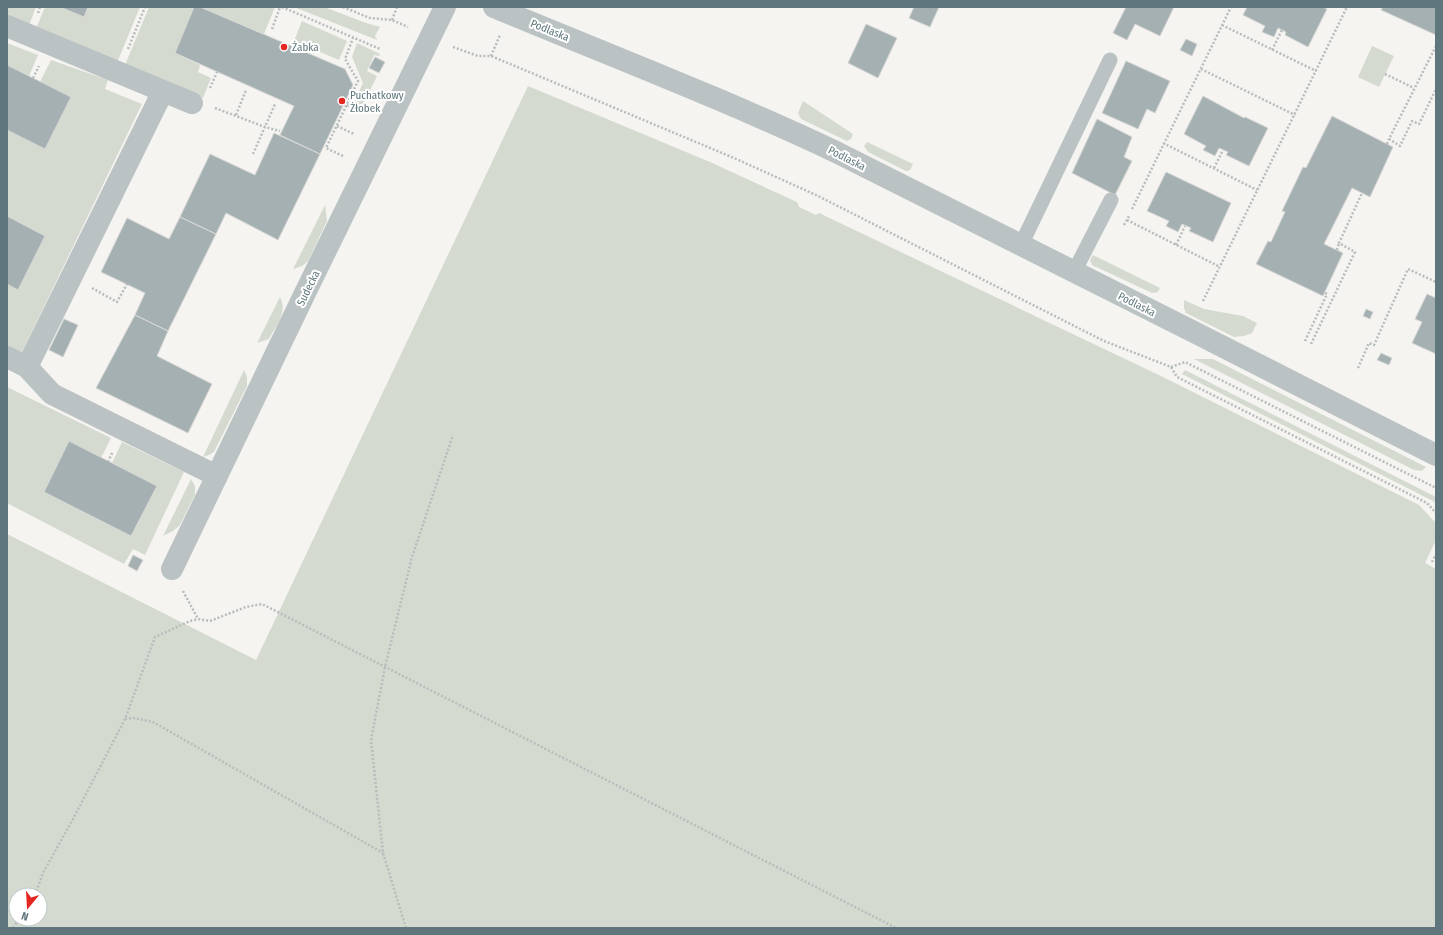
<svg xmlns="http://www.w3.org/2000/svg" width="1443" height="935" viewBox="0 0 1443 935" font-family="'Fira Sans Condensed',sans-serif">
<rect width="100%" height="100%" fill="#f5f4f1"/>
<!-- green -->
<path fill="#d5dad0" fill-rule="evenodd" d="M7,7H36L28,28L7,19Z
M45,7H60L84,17L88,7H140L117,63L35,31Z
M149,7H194L175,53L200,65L198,72L211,78L203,98L125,65Z
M200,7H275L264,34Z
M294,7H324L366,23L380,27L375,36L377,40Z
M302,21L347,41L339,60L294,41Z
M7,43L38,55L29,76L7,65Z
M357,43L380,54L379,56L374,55L367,71L377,76L362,107L354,103L363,83L352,57Z
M1372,46L1394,56L1379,87L1358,77Z
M51,60L108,80L105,89L142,104L21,354L7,346V284L18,290L45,236L7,216V130L45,149L71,97L40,82Z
M528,86L710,162L797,202L799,207L816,215L819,213L1163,377L1419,505L1433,520L1436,522V540L1425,563L1436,569V928H7V534L256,660ZM16,895H40V919H16Z
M803,101L853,134L851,139L847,141L801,119L798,113Z
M867,142L913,164L910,170L906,171L868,152L864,146Z
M325,205L327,221L308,261L302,266L293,269Z
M1093,255L1160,288L1158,292L1152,293L1092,265L1090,260Z
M280,297C288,313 276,325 269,339L257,343Z
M1184,300L1204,309L1243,316L1257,323L1252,333L1244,336L1234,337L1186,313L1184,308Z
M1194,359H1213L1426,467L1422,471L1414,470Z
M244,370L247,377V386L214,452L209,455L203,457Z
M1185,370L1436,497V504L1433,501L1182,374Z
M7,387L111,438L101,458L69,442L44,492L131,536L157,486L112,463L122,442L184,472L145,555L133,549L124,564L7,503Z
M191,479L195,486V495L180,525L173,531L163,536Z"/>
<!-- building -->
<path fill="#a4b0b2" stroke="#d6d6d4" d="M60,7H88L84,17Z
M194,7H200L345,69L353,85L320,154L280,135L294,106L175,53Z
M914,7H939L930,27L909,18Z
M1126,7H1174L1160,36L1135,24L1127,40L1113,33Z
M1247,7H1323L1327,9L1308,47L1285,35L1286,32L1278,28L1274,37L1262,32L1265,26L1243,15Z
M1383,7H1436V35L1381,10Z
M866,24L897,38L878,78L848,63Z
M1186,39L1197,44L1192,56L1180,50Z
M375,57L385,62L379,73L369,68Z
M1126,61L1170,81L1155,113L1147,109L1138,129L1102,113Z
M7,65L71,97L45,149L7,130Z
M1203,96L1244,118L1245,117L1268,128L1249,166L1226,155L1228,152L1219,148L1215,156L1203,150L1206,146L1184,134Z
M1332,116L1393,147L1370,197L1352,188L1324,244L1343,253L1323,296L1256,264L1268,241L1271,242L1285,212L1282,211L1303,167L1306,168Z
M1097,119L1132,137L1124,157L1132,161L1115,195L1072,173Z
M274,133L320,154L278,240L226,213L216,234L180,217L210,154L255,175Z
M1166,172L1231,203L1213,242L1189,231L1191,228L1182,224L1178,232L1166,226L1169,221L1147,211Z
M7,216L45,236L18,290L7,284Z
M180,217L216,234L168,331L135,315L145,293L101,272L127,218L169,239Z
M1427,294L1436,298V354L1412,343L1422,322L1415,319Z
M1366,309L1373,312L1370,319L1363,316Z
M135,315L168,331L157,356L212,384L188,433L96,388Z
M64,319L78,325L63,357L49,350Z
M1381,353L1392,358L1389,365L1377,360Z
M69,441L157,486L131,536L44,492Z
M133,555L143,560L137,571L128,566Z"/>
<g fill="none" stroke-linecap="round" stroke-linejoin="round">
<!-- path -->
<path stroke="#b7bcbd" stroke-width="2.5" stroke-dasharray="2 2" stroke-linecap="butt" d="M282,7L380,49
M343,7L370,18L392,20L408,27
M38,13L40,7
M392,20L397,7
M1222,25L1316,71
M272,29L280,7
M1436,46L1389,139L1400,146L1412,121L1419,124L1436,89
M453,47L478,56H491L734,158L816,195L1104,341L1171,367L1177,377L1427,503L1436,513
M128,49L145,7
M1272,50L1282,30
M491,56L500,35
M1201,69L1295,115
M1385,74L1414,88
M33,78L39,66
M210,88L217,72
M347,105L364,112
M215,108L265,127L280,131
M236,115L246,90
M337,126L354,134
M1163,143L1257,190
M1387,144L1389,139
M253,154L275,104
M343,156L326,148L358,81L345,59L353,38
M1214,168L1223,150
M1132,209L1231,7
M1127,220L1220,267
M1124,225L1129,216
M1176,245L1185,226
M1337,250L1339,243
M92,288L117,302L127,284
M1203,301L1347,7
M1305,341L1327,294L1324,292
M1311,344L1355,252L1339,243L1362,193
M1171,367L1185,362L1436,488
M1358,368L1369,343L1374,345L1408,269L1436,282
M108,462L113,451
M1432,562L1436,554
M183,591L198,619L210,621L246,607L262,604L896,928
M125,719L134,718L153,722L383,853
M35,895L43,873L73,819L125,719L155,637L190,621L198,619
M13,928L19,919
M406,928L383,853L371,740L385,667L412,557L453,435"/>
<!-- service -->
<path stroke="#bbc2c4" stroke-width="15" d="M1021,245L1110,60
M1074,272L1111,200"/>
<!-- minor -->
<path stroke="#bbc2c4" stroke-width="22" d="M494,7C609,55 724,99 836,152L1190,330L1436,455
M7,26L163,91L27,367
M163,91L192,103
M7,357L27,367L52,394L217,476
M172,569L307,289L445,7"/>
</g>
<!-- markers -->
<g fill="#e62620" stroke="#fff" stroke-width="1.5">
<circle cx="284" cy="47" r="4"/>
<circle cx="342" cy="101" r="4"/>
</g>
<g text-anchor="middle" stroke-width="4" stroke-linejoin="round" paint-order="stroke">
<!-- street labels -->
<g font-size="11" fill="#5f767c" stroke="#fff">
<text transform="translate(550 30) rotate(22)" y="4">Podlaska</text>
<text transform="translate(847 158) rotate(27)" y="4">Podlaska</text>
<text transform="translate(308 288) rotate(-64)" y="4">Sudecka</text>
<text transform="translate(1137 304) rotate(27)" y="4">Podlaska</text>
</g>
<!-- poi labels -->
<g font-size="11" fill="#5f767c" stroke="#fff" text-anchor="start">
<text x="292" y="51">Żabka</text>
<text x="350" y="99">Puchatkowy<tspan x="350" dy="13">Żłobek</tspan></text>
</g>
</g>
<!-- border -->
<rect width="1443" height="935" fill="none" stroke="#5f767c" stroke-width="16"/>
<!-- north arrow -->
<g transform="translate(28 907) rotate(198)"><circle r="19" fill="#ffffff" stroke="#bfc8cb"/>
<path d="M0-3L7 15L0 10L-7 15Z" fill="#e62620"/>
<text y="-6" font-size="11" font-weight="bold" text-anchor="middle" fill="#5f767c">N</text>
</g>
</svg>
